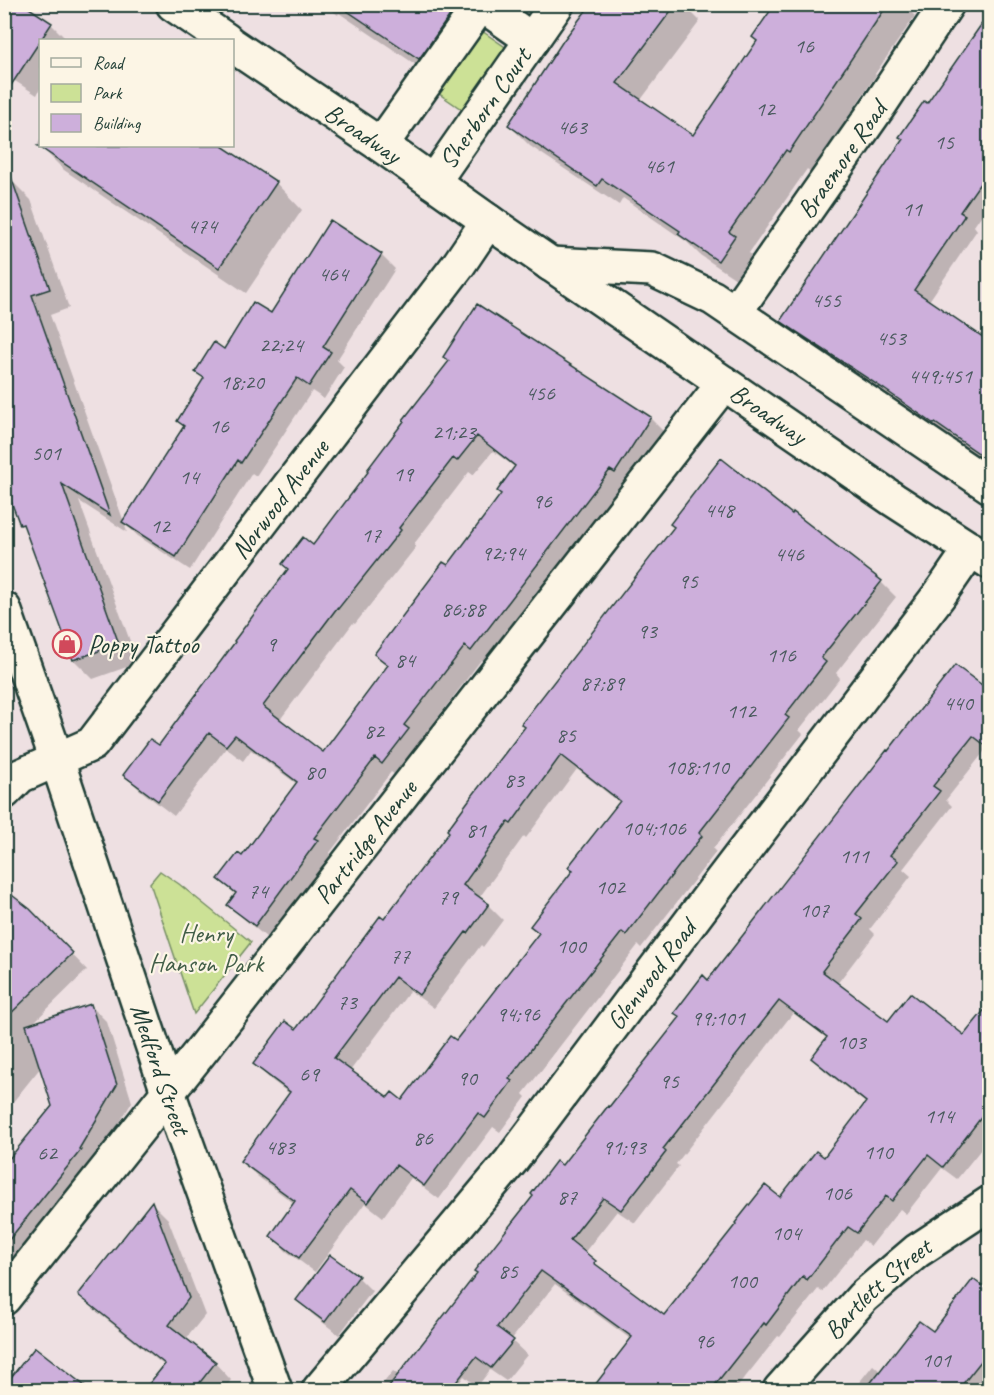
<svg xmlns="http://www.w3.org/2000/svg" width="994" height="1395" viewBox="0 0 994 1395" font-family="Caveat,sans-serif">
<rect width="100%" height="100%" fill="#eee0e2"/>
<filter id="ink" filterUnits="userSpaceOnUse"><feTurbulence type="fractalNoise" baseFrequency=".0167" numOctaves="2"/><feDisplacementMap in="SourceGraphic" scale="12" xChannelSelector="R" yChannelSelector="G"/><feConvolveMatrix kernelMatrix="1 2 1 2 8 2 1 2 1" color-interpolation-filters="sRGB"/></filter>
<g filter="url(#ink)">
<!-- green -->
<path fill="#cce196" stroke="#768f65" stroke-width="1.5" d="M479,29L511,51L467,113L435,91Z
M160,871L179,884L251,942L194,1014L150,883Z"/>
<!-- shadow -->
<path fill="#0003" fill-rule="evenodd" d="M4,4H20L51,24L67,40H40V89L37,95L4,74Z
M323,4H510L492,19L446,85L339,13L338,15Z
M593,4H683L700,21L640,101L693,137L759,41L776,4H912L908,9L915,16L875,74L876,75L811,172L807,169L749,253L755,258L739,281L700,255L687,242L623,198L619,205L530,146L509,125Z
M990,15V203L974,226L977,230L929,301L979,337L990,322V464L950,436L949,437L899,402L795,334L782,320Z
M40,140V146H220L276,183L302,210L246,293L64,170L38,144Z
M12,181L31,200L69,308L50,315L124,522L184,427L178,421L205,380L197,372L271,315L381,255L395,269L337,360L344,367L324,399L312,391L256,476L252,473L190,570L138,536L124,523L127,532L79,501L138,663L93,679L74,660L27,530L21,524Z
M478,306L650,418L666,434L488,665L481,660L420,741L424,746L399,778L391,772L329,854L333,857L271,941L245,920L229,905L236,895L220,879L242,858L297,784L251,750L243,761L226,748L174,816L140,790L125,775L159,747L313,547L450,362L445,357ZM493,451L516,468L503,494L448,567L376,654L389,667L324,754L279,721L353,623L355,624L416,547L414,544L469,472L473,475Z
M881,582L896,597L836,673L840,678L799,730L803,734L713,849L716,852L641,948L638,945L523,1094L526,1097L500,1132L493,1127L439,1199L411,1178L383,1217L365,1203L315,1272L286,1251L272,1236L295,1204L257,1176L242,1161L290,1094L270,1079L255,1064L296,1032L384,921L451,832L470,801ZM577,769L620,803L574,871L540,934L456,1042L403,1102L388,1099L350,1071L410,991L434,1008L481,945L483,947L503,920L488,905L479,898L524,836L526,838Z
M990,693V750L987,748L946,800L952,806L903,869L911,876L870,929L875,934L837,984L888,1023L965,1037L990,1005V1138L957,1179L942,1168L906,1214L900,1209L871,1246L863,1240L822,1292L818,1289L780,1337L778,1336L735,1390H588L592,1385L595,1387L632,1340L555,1284L511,1340L527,1355L506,1381L490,1370L477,1387L464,1376L454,1390H378L393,1371L400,1376L709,982ZM793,1013L828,1039L813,1058L826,1072L867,1104L824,1159L780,1199L664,1317L609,1276L584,1253L617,1211L635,1223L679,1166L676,1164Z
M4,891L29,910L87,970L30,1026L91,1006L107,1022L132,1102L94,1165L4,1282V1160L8,1163L53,1106L41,1067L4,1113Z
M153,1204L168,1219L205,1315L185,1340L215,1363L231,1380L228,1384L230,1390H146L165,1366L96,1311L80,1295Z
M358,1277L372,1291L339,1335L312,1314L298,1300Z
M990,1293V1382L983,1390H853L873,1365L881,1372Z
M35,1349L88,1390H7Z"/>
<!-- building -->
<path fill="#cdafdb" stroke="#1f3d34" stroke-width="1.5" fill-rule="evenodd" d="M12,4H23L52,23L4,96V17Z
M337,4H458L419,59Z
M591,4H676L617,83L693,135L757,41L752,37L775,4H888L789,152L786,150L729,232L735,236L718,261L678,234L680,231L602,179L597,186L508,125L563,41Z
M990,12V169L960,212L965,215L914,290L990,342V461L935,423L934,424L884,389L780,321L903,139L899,137L924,101L927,103Z
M38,146H222L277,182L219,268Z
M9,171L50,289L32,295L110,515L62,484L119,644L73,660L23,524L20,525L4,483V172Z
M330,220L382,254L323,347L331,352L309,386L297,378L241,463L238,460L176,557L122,522L184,426L177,421L204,378L195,372L214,342L224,349L253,302L271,313Z
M477,304L651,417L615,473L610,470L471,651L465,646L404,725L409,729L382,764L375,758L314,838L318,840L255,926L227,905L236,893L218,879L238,853L242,856L297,782L235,735L226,746L209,733L158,801L123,775L150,739L159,745L235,642L234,641L288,569L282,564L303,537L313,545L368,472L367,470L404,421L403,420L449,361L443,357ZM477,436L515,466L497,491L501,494L448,565L443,562L374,654L388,665L323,752L263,706L337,608L338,609L401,530L399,528L453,458L457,461Z
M721,458L792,514L793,512L882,581L821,658L826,662L785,715L789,718L699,833L702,836L626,935L622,932L557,1015L509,1079L512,1081L485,1118L478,1113L424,1186L396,1165L368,1203L350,1190L299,1258L270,1236L295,1201L240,1161L290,1092L253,1064L285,1021L296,1029L380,916L384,919L449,832L447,830L469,800L525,727L521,724L674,527L670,524ZM561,755L620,801L568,867L573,870L530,926L539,933L456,1040L450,1036L402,1100L392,1092L388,1097L334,1058L395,977L419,995L466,932L468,933L489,904L463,885L508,822L511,824Z
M955,665L990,691V749L973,736L933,786L940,791L890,855L898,861L856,914L862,919L822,971L888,1021L910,993L964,1035L990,1003V1106L943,1167L928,1155L892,1201L886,1196L857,1233L848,1227L807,1280L803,1276L766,1325L764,1323L711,1390H591L632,1337L541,1271L497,1327L514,1340L491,1368L476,1357L450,1390H386L477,1273L474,1271L533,1196L531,1194L556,1161L562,1165L608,1106L609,1107L680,1017L674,1013L703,975L708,980L887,750L888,751ZM779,1001L827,1037L811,1058L866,1102L824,1157L816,1151L780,1197L765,1185L735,1223L736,1224L664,1315L594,1263L596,1261L570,1240L603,1198L621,1210L666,1152L663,1149Z
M4,889L30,909L73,953L4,1020Z
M91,1004L117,1085L79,1149L81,1150L4,1246V1165L52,1106L26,1025Z
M152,1201L189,1298L169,1325L216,1362L194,1390H144L165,1364L78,1295Z
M330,1255L359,1276L325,1322L296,1300Z
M973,1279L990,1292V1350L958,1390H865L919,1321L933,1331Z
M35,1347L90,1390H4V1386Z"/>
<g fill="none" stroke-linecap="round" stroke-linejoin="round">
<!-- minor casing -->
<g stroke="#1f3d34" stroke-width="38">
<g id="minor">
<path d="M481,4L532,40"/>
<path d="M381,145L481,4"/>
<path id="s1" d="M433,182L557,4"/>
<path d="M550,264L652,269L713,298L990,486"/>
<path id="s2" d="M735,312L881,103L947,4"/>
<path id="s3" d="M4,792L20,776L92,744L459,264L488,221"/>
<path id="s4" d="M4,1298L201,1051L724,383"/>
<path id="s5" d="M319,1390L511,1161L722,880L940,594L971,549"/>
<path id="s6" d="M780,1390L863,1297L917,1251L990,1203"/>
</g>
</g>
<!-- major casing -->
<g stroke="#1f3d34" stroke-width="38">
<g id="major">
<path d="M173,4L226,40"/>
<path id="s7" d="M232,45L381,145L488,221L894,500L990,562"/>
<path id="s8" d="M4,609L57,760L168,1092L275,1390"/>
</g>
</g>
<!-- minor -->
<use href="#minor" stroke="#fcf5e5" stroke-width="33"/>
<!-- major -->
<use href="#major" stroke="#fcf5e5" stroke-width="33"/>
</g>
</g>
<!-- icons -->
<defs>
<g id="shop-ring" transform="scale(1.5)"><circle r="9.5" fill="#fcf5e5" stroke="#d1495b" stroke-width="1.5"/><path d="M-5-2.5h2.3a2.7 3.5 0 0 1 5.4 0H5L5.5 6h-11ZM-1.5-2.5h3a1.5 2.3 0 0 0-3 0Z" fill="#d1495b"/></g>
</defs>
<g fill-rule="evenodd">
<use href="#shop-ring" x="67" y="644"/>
</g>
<g text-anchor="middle" stroke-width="4.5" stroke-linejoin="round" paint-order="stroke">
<!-- number labels -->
<g font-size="22" fill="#4a5a5e">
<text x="804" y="53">16</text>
<text x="765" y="116">12</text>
<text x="572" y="134">463</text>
<text x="944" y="149">15</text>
<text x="659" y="173">461</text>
<text x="912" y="216">11</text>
<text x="202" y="233">474</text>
<text x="333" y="281">464</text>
<text x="826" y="307">455</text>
<text x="891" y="345">453</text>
<text x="281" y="352">22;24</text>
<text x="940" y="383">449;451</text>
<text x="242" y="389">18;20</text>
<text x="540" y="400">456</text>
<text x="219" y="433">16</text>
<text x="454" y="439">21;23</text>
<text x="46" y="460">501</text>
<text x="403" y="481">19</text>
<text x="189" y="484">14</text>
<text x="542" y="508">96</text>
<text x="719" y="517">448</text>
<text x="160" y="533">12</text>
<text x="371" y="542">17</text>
<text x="503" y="560">92;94</text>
<text x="789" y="561">446</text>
<text x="688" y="588">95</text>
<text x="463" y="616">86;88</text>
<text x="647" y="638">93</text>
<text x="271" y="651">9</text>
<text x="781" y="662">116</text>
<text x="405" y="667">84</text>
<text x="602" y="690">87;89</text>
<text x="958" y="710">440</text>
<text x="741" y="718">112</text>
<text x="374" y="738">82</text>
<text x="566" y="742">85</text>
<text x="697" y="774">108;110</text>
<text x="315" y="779">80</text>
<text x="514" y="787">83</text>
<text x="654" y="835">104;106</text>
<text x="476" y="837">81</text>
<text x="854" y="863">111</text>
<text x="610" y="894">102</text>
<text x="258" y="898">74</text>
<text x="448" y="904">79</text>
<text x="814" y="917">107</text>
<text x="571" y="953">100</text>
<text x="400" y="963">77</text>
<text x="347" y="1009">73</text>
<text x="518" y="1021">94;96</text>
<text x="718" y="1025">99;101</text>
<text x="851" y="1049">103</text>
<text x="309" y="1081">69</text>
<text x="467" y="1085">90</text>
<text x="669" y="1088">95</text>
<text x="939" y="1123">114</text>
<text x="423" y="1145">86</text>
<text x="280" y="1154">483</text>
<text x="624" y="1154">91;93</text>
<text x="878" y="1159">110</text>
<text x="47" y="1160">62</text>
<text x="837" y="1200">106</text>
<text x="567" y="1204">87</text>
<text x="786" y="1240">104</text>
<text x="508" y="1278">85</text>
<text x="742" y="1288">100</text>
<text x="704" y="1348">96</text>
<text x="936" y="1367">101</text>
</g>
<!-- street labels -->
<g font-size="26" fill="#1f3d34" stroke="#fcf5e5">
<text dy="9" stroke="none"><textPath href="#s1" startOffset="90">Sherborn Court</textPath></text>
<text dy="9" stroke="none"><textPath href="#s7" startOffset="158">Broadway</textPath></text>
<text dy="9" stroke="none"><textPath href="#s2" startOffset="186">Braemore Road</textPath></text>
<text dy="9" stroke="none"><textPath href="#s7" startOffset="651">Broadway</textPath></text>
<text dy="9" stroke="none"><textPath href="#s3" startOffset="410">Norwood Avenue</textPath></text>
<text dy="9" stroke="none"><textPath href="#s4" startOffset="582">Partridge Avenue</textPath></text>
<text dy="9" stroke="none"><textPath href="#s5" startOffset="532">Glenwood Road</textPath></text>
<text dy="9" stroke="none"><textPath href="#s8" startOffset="486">Medford Street</textPath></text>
<text dy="9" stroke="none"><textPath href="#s6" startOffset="141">Bartlett Street</textPath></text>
</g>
<!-- poi labels -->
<g font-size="26" fill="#1f3d34" stroke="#fcf5e5" text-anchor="start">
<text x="88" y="653">Poppy Tattoo</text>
</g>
<!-- park labels -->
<g font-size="26" fill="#425e48" stroke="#fcf5e5">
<text x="206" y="942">Henry<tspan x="206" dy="30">Hanson Park</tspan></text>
</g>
</g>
<!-- margin -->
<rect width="994" height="1395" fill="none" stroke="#fcf5e5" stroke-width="24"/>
<rect x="12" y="12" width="970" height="1371" fill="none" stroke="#1f3d34" stroke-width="2" filter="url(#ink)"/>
<!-- legend -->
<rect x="39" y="39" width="195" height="108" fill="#fcf5e5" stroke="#a4ab9e" stroke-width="1.5"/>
<rect x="51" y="58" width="30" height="9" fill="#fcf5e5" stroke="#a4ab9e" stroke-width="1.5"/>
<text x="93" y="69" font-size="18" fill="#1f3d34">Road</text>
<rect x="51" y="84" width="30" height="18" fill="#cce196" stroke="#a4ab9e" stroke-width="1.5"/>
<text x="93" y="99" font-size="18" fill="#1f3d34">Park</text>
<rect x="51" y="114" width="30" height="18" fill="#cdafdb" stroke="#a4ab9e" stroke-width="1.5"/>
<text x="93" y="129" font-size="18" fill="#1f3d34">Building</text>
</svg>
